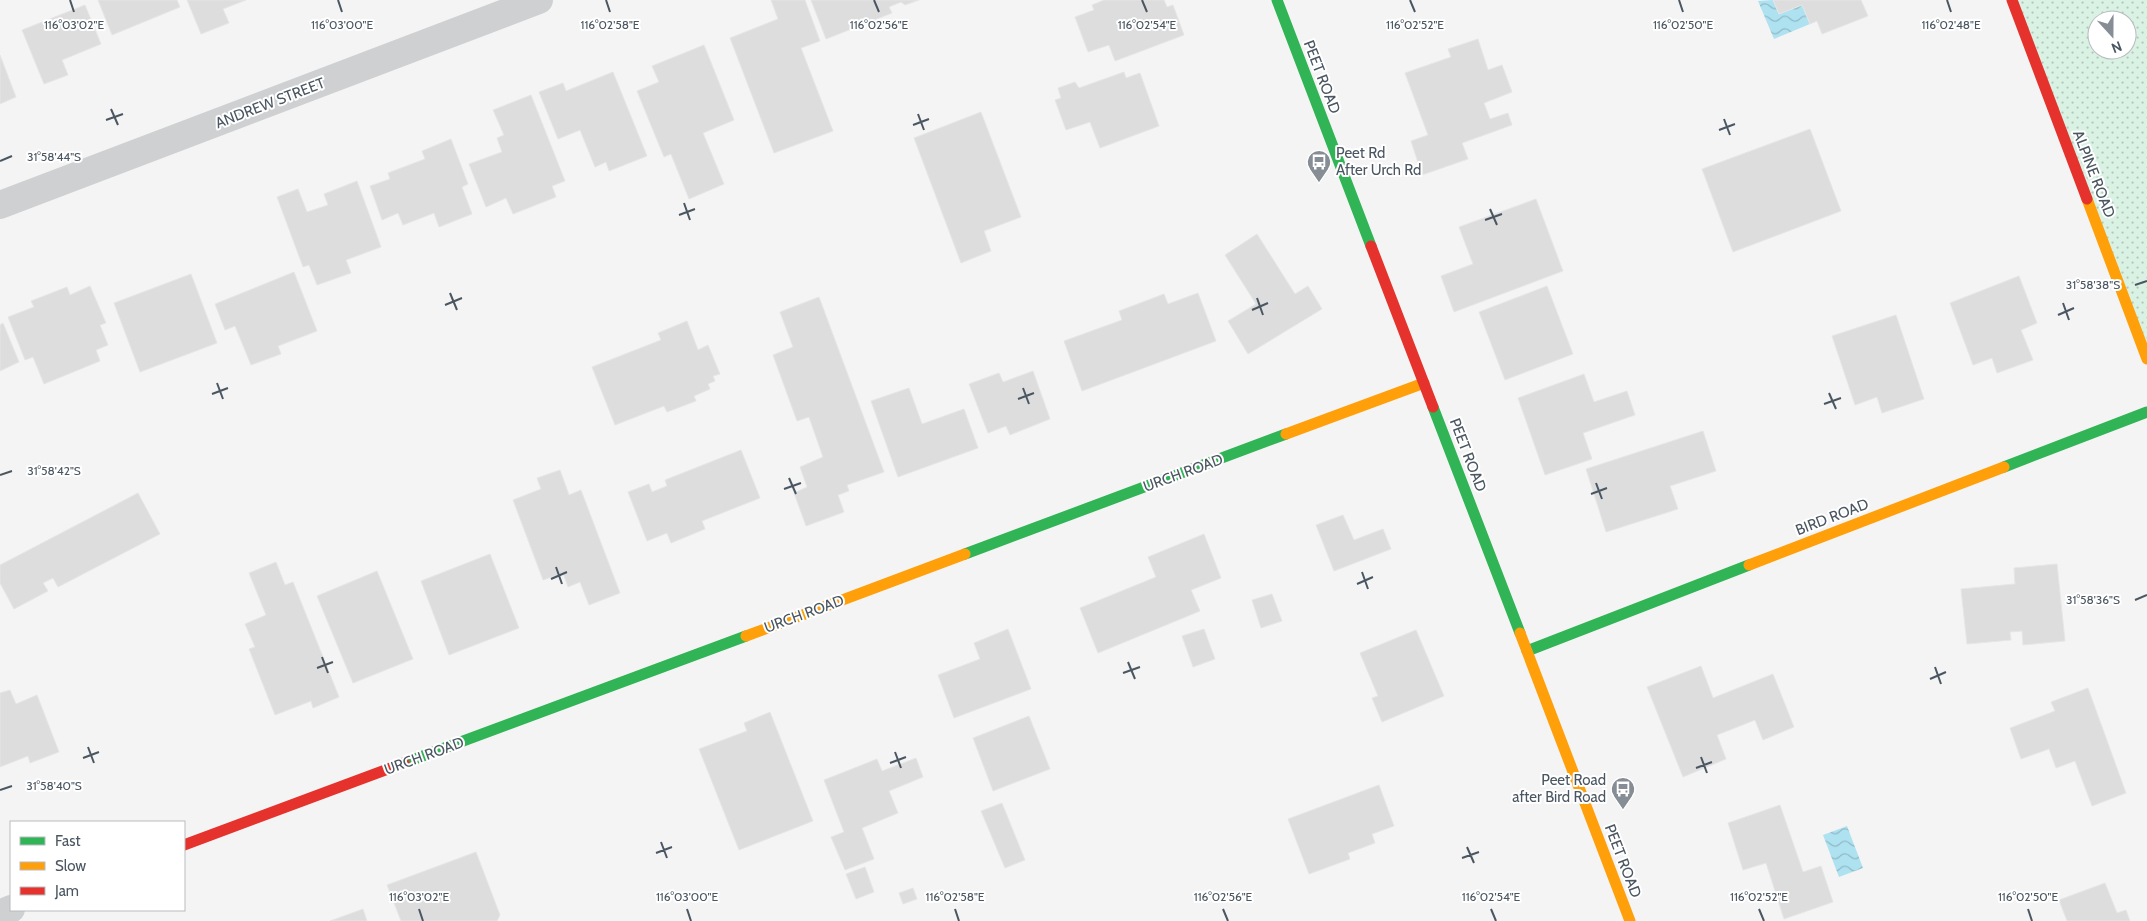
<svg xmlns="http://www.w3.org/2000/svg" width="2147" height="921" viewBox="0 0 2147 921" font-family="Cabin,sans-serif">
<defs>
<pattern id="park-dots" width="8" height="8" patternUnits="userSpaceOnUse" patternTransform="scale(1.25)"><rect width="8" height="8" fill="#d9f2e3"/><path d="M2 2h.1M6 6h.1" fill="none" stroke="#b2c7bb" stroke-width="1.8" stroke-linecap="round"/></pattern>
<pattern id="water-waves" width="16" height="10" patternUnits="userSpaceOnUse" patternTransform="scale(1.25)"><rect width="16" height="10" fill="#aee2f0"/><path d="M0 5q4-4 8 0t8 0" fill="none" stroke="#90bac6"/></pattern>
</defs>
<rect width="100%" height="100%" fill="#f4f4f4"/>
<!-- park -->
<path fill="url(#park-dots)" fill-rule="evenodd" d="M2012,0H2147V359ZM2097,20H2127V50H2097Z"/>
<!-- water -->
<path fill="url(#water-waves)" d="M1773,0L1779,14L1802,5L1810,24L1774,39L1758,1Z
M1847,826L1863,868L1839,877L1823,835Z"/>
<!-- building -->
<path fill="#ddddde" stroke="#e5e6e7" d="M98,0H177L180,7L112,35Z
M187,0H246L223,9L229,23L201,34Z
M771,0H805L820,41L801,48L833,131L774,153L730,38L778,19Z
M811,0H919L905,5L901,2L889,7L892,13L826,39Z
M1104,0H1164L1167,7L1173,5L1184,35L1115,61L1109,45L1088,52L1075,17L1094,10L1092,5Z
M1773,0H1861L1868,16L1822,34L1817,21L1810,24L1802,5L1779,14Z
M85,5L101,44L62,60L68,75L44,84L22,30Z
M1478,39L1488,70L1502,65L1512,92L1484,103L1490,119L1508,113L1512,125L1462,143L1468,159L1422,175L1411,141L1428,135L1405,73L1451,57L1448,49Z
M704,45L734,120L703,133L724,184L689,199L671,154L664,157L637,91L659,82L652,66Z
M0,55L16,97L0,104Z
M613,72L647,156L609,171L606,162L595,167L580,130L558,139L539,92L563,83L566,91Z
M1124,72L1126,78L1140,73L1159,126L1100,148L1090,122L1066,130L1055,100L1061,98L1058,88L1075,82L1079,88Z
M531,95L565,181L552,186L556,197L513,214L506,198L486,207L469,164L502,152L497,138L504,135L493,110Z
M981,112L1021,217L984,231L991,251L961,263L914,138Z
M1810,129L1841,211L1733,252L1702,169Z
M451,139L468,184L462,187L472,214L439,227L434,213L403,225L398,213L382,220L370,186L390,179L388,173L425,159L422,151Z
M357,181L381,247L346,260L351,273L317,285L309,265L303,267L277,197L298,189L307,212L328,205L324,194Z
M1536,199L1563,271L1454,312L1441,276L1473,264L1459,227Z
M1257,234L1295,294L1308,286L1322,309L1248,354L1228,321L1256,304L1225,255Z
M294,272L317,331L278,346L281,354L251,365L235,326L225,330L215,304Z
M191,274L217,343L140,372L114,303Z
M2019,276L2037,323L2021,330L2033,360L1997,373L1992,358L1973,365L1950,303Z
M90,286L106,323L100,325L108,345L96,350L100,361L44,384L33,357L25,360L8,317L34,307L31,301L67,287L70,295Z
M1547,286L1573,354L1505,380L1479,312Z
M1198,293L1216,341L1082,391L1064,341L1122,320L1119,311L1164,294L1168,304Z
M819,297L884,472L847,485L849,491L838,495L844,512L806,526L794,493L807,487L800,467L823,457L809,417L797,421L773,355L793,347L780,312Z
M1896,315L1924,399L1882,413L1877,397L1855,405L1832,336Z
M687,321L698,350L708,345L720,374L713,376L715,381L708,384L710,389L694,396L696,401L667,412L664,406L615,425L592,367L661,340L658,333Z
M3,323L19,362L0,371V325Z
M1033,371L1050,419L1010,435L1006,426L988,433L969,384L999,373L1003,382Z
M1584,374L1594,402L1627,391L1635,415L1583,433L1592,459L1545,475L1518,398Z
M909,388L922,424L964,409L978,448L898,477L871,401Z
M1703,431L1716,471L1670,486L1678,509L1606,532L1586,469Z
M741,450L760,498L702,521L705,529L671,543L667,533L647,541L628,492L649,484L652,492L667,486L665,480Z
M560,470L569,495L581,490L620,593L589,605L580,582L568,587L563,573L543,580L513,500L541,489L537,478Z
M138,493L160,534L58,587L53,578L43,583L48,591L14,609L0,583V565Z
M1343,515L1354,540L1383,529L1391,549L1334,571L1316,525Z
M1204,534L1221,578L1191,590L1200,611L1098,653L1080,608L1156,577L1148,557Z
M490,554L519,628L449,655L421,581Z
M276,562L285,585L293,582L339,697L313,708L311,701L275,715L249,649L255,647L245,624L266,615L249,573Z
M2057,564L2065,641L2023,645L2022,631L2010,632L2011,640L1967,644L1961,589L2015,584L2014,568Z
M377,571L413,659L353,683L317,596Z
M1272,594L1282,621L1261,628L1252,600Z
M1008,629L1031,689L954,718L938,675L980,659L974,643Z
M1204,629L1215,659L1193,667L1182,636Z
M1416,630L1444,696L1382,722L1372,698L1378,696L1360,653Z
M1701,666L1713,698L1773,674L1794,727L1763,740L1755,720L1717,735L1726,759L1683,777L1647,687Z
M2088,688L2126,793L2092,806L2075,761L2056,768L2049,749L2021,759L2010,728L2055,711L2051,702Z
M10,690L16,704L37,695L59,752L30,763L28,756L0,767V693Z
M770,712L813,821L739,850L699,749L747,731L744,723Z
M1029,716L1050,769L993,791L973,738Z
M916,758L923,777L889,791L898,813L862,828L874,859L845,870L831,837L844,832L824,780L877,759L882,771Z
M1379,785L1394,826L1372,834L1375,843L1348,853L1350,859L1309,874L1288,819Z
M1002,803L1025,860L1005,868L981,811Z
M1780,805L1803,872L1821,866L1833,902L1784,919L1766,863L1743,870L1728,823Z
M476,852L500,915L497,921H401L387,885Z
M865,867L874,892L856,899L846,874Z
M2105,883L2117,913L2126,910L2130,921H2067L2059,900Z
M913,888L917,899L903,904L899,893Z
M363,909L367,921H330Z"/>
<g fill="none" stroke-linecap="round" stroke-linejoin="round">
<!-- street -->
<path stroke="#ced0d2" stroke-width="28" d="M0,205L539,0
M0,914L11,909"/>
<!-- fast -->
<path stroke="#30b455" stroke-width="11" d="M1277,0L1371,246
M1433,407L1520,633
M2004,467L2147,412
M965,554L1286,434
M1527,651L1749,565
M404,763L746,636"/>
<!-- slow -->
<path stroke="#ff9f0a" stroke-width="11" d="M2087,199L2147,359
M1286,434L1424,383
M1749,565L2004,467
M1520,633L1630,921
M746,636L965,554"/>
<!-- jam -->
<path stroke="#e5322d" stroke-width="11" d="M2012,0L2087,199
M1371,246L1433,407
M184,845L404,763"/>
</g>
<!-- ticks -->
<path fill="none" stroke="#4a5661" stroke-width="2" d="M70,0L74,12M338,0L342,12M606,0L610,12M874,0L879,12M1142,0L1147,12M1410,0L1415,12M1679,0L1683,12M1947,0L1951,12M111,109L118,125M918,114L924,130M1724,119L1730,135M106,120L123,114M913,125L929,119M1719,130L1735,124M0,161L12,156M684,203L690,220M1490,209L1497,225M679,215L695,209M1485,220L1502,214M2135,285L2147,281M450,293L457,310M1257,298L1263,315M2063,303L2069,320M445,305L462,298M1252,310L1268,303M2058,315L2074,308M217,383L223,399M1023,388L1029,404M1829,393L1836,409M212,394L228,388M1018,399L1034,393M1824,404L1841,398M0,475L12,471M789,478L796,494M1596,483L1602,499M784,489L801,483M1591,494L1607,488M556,567L562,584M1362,572L1368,589M551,579L567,572M1357,584L1373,577M2135,600L2147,595M322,657L328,673M1128,662L1135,679M1935,667L1941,684M317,668L333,662M1123,673L1140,667M1930,679L1946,672M88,747L94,763M895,752L901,768M1701,757L1707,773M83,758L99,752M890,763L906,757M1696,768L1712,762M0,790L12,786M661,842L667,858M1467,847L1474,863M656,853L672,847M1462,858L1479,852M419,909L423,921M687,909L691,921M955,909L959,921M1223,909L1228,921M1491,909L1496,921M1759,909L1764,921M2028,909L2032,921"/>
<!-- icons -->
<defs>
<g id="bus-pin" transform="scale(1.25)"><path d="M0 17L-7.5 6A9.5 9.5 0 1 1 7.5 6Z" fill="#868d94" stroke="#fff"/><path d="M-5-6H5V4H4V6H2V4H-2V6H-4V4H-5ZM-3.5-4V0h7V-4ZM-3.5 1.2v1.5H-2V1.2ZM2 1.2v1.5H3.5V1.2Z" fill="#fff"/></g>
</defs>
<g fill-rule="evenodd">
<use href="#bus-pin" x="1319" y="162"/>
<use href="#bus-pin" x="1623" y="789"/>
</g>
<g text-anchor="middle" stroke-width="4" stroke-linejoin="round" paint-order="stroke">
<!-- street labels -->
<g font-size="15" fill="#4a5661" stroke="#fff">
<text transform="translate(1322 77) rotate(69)" y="5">PEET ROAD</text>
<text transform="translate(270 103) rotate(-21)" y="5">ANDREW STREET</text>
<text transform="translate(2094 174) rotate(69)" y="5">ALPINE ROAD</text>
<text transform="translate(1468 455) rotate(69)" y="5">PEET ROAD</text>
<text transform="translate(1183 473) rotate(-20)" y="5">URCH ROAD</text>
<text transform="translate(1832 517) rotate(-21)" y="5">BIRD ROAD</text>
<text transform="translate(804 614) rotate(-20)" y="5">URCH ROAD</text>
<text transform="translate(424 756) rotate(-20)" y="5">URCH ROAD</text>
<text transform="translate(1623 861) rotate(69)" y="5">PEET ROAD</text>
</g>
<!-- poi labels -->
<g font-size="15" fill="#4a5661" stroke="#fff" text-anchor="start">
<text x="1336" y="158">Peet Rd<tspan x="1336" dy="17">After Urch Rd</tspan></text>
<text x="1606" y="785" text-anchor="end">Peet Road<tspan x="1606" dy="17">after Bird Road</tspan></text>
</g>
</g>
<g font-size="12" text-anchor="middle" fill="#4a5661" stroke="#fff" stroke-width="4" stroke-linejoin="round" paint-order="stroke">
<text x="74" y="29">116°03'02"E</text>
<text x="342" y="29">116°03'00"E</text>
<text x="610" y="29">116°02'58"E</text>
<text x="879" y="29">116°02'56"E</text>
<text x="1147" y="29">116°02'54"E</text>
<text x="1683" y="29">116°02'50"E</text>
<text x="1415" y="29">116°02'52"E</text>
<text x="1951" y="29">116°02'48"E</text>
<text x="54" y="161">31°58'44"S</text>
<text x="2093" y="289">31°58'38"S</text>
<text x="54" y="475">31°58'42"S</text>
<text x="2093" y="604">31°58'36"S</text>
<text x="54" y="790">31°58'40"S</text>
<text x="419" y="901">116°03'02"E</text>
<text x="687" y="901">116°03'00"E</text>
<text x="955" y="901">116°02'58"E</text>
<text x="1223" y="901">116°02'56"E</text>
<text x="1491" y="901">116°02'54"E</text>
<text x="1759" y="901">116°02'52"E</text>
<text x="2028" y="901">116°02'50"E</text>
</g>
<!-- legend -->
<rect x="10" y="821" width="175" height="90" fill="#ffffff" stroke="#b7bbc0"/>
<rect x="20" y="837" width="25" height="8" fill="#30b455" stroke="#b7bbc0"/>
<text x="55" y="846" font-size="15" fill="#4a5661">Fast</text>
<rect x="20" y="862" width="25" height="8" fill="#ff9f0a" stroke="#b7bbc0"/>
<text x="55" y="871" font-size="15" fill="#4a5661">Slow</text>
<rect x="20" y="887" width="25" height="8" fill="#e5322d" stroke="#b7bbc0"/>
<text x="55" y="896" font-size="15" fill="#4a5661">Jam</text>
<!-- north arrow -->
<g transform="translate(2112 35) rotate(159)"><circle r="24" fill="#ffffff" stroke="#b7bbc0"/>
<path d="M0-4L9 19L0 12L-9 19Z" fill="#868d94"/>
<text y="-8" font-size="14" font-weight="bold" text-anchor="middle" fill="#4a5661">N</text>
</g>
</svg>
